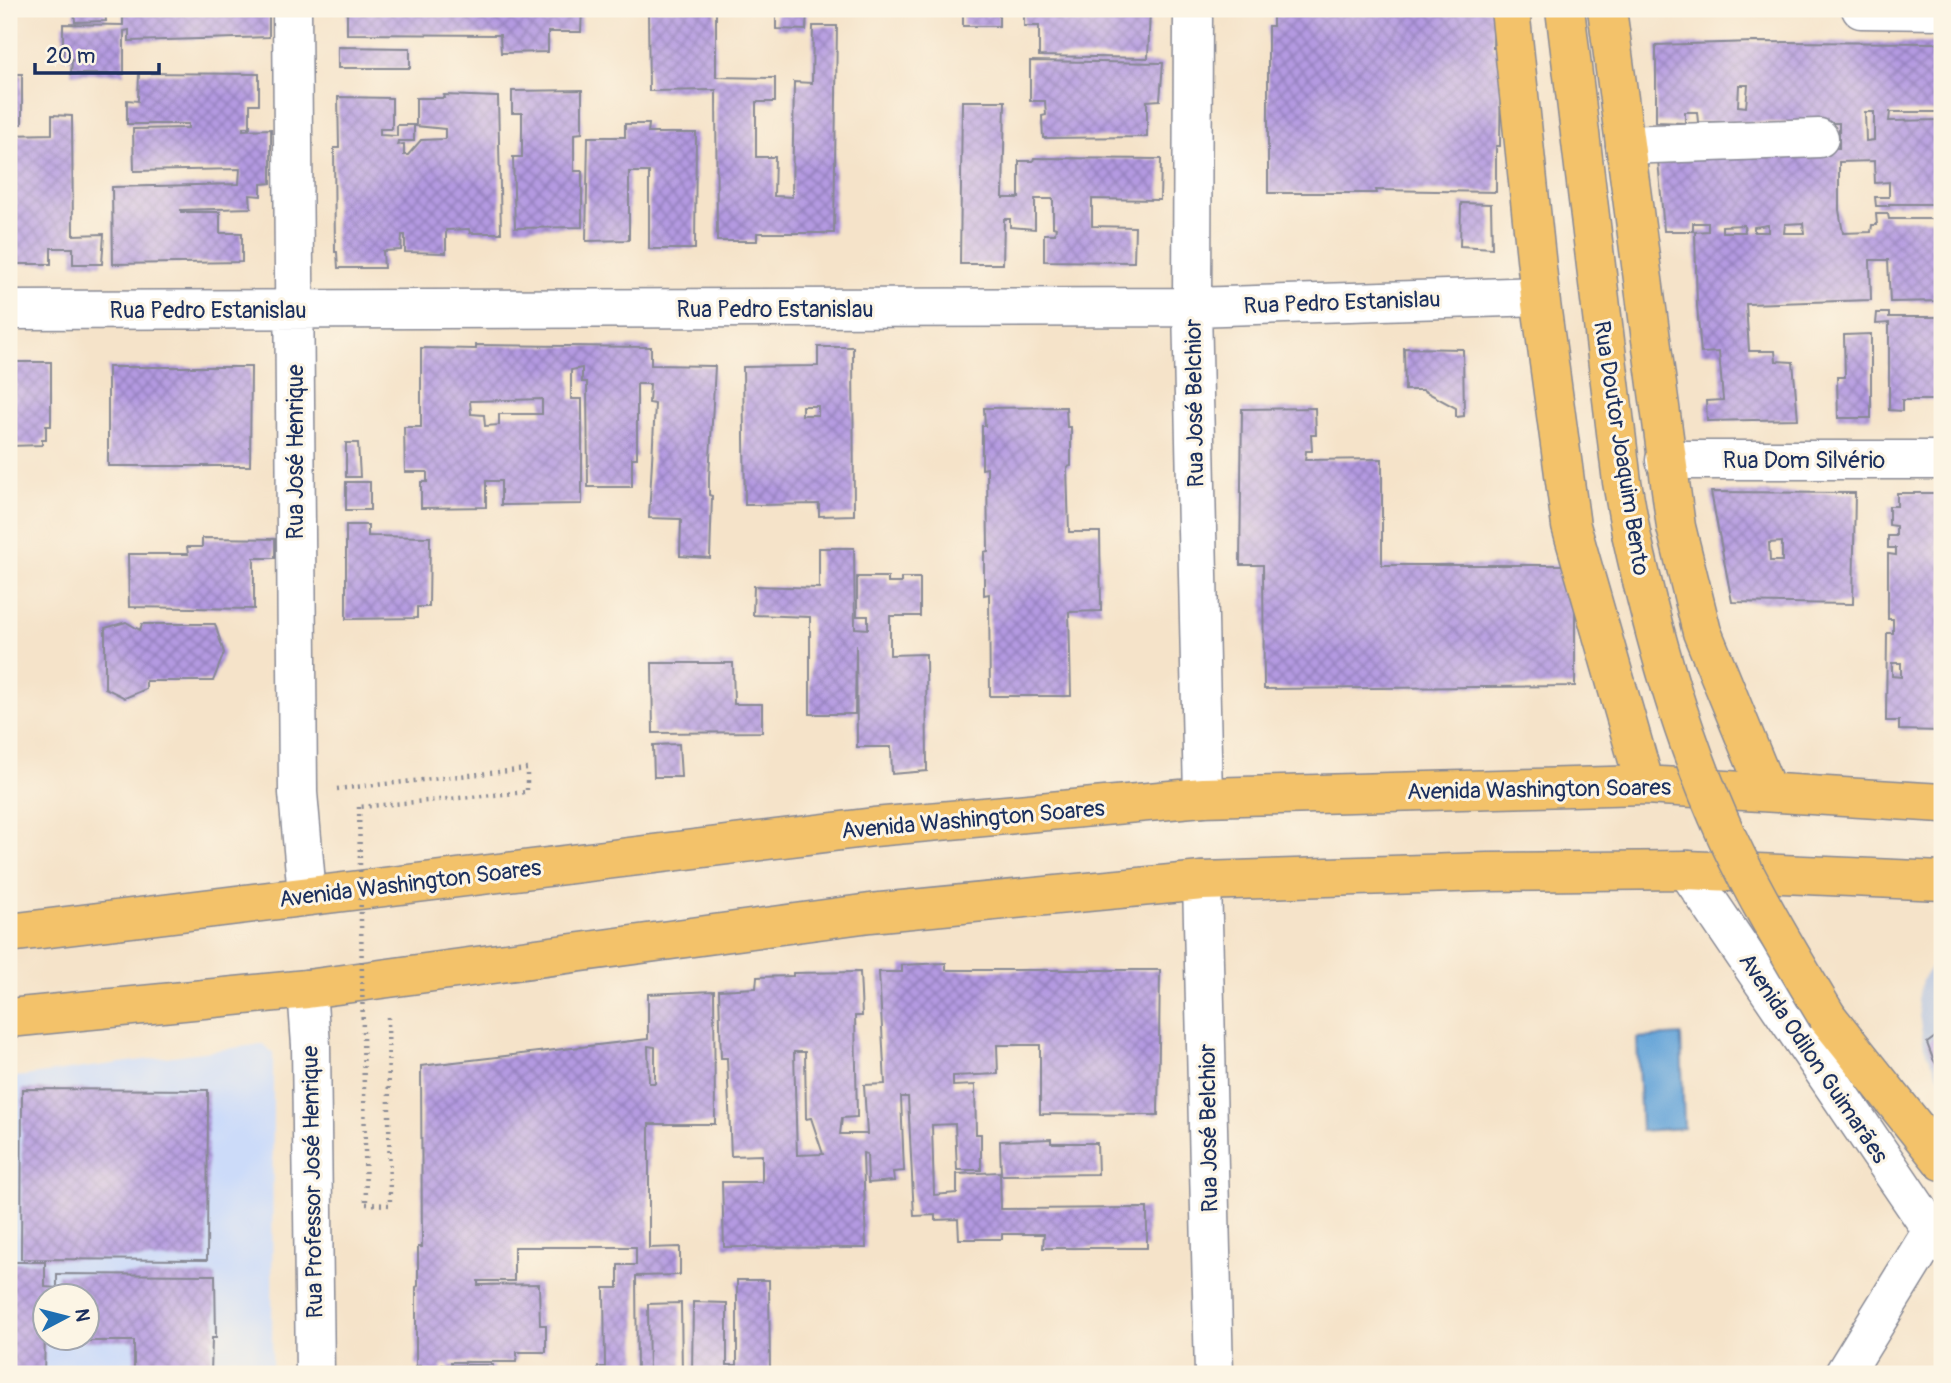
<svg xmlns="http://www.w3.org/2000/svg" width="1951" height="1383" viewBox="0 0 1951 1383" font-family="Pangolin,sans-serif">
<defs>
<pattern id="building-cross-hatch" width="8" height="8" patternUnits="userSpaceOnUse" patternTransform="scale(1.75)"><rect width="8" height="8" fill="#b49ae1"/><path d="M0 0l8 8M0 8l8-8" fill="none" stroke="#927eba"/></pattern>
</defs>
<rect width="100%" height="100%" fill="#fcf5e5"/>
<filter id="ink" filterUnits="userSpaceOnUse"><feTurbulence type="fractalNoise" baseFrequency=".0143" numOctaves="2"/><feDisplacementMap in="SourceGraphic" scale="14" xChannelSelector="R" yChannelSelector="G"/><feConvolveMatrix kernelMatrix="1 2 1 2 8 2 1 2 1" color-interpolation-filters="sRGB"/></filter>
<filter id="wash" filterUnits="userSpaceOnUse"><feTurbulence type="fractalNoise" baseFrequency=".00686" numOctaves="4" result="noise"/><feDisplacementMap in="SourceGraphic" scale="28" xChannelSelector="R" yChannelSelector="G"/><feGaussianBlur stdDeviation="1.57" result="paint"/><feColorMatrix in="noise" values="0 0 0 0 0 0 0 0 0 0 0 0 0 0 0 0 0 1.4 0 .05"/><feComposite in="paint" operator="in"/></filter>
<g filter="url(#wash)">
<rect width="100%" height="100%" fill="#f5e3c9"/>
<!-- built -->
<path fill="#ccdbf9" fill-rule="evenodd" d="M263,1044L273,1053L272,1374H9V1078ZM46,1296H88V1338H46Z"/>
<!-- industrial -->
<path fill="#b8c5de" d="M1942,953V1083L1924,1047L1917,1000L1922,980L1933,963Z"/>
<!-- water -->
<path fill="#67a6d9" stroke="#416a9c" stroke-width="2" d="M1681,1035L1684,1128L1641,1131L1637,1038Z"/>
<g id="blocks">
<!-- building -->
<path fill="url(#building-cross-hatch)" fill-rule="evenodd" d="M74,9H105L106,21L75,22Z
M123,9H269V37L129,41V30L124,31V74H71L72,59H63V24L123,25Z
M347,9H436V11L445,12L444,9H582L581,32H548V52L501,53L500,35L347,34Z
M648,9H716V77L775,78V102H756V157H775L774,196L792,197L794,82L812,83L813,26H837L834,233H757V241H717L716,90L649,91Z
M776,9H807L806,30L776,29Z
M963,9H983V14H987V10H999V26H963Z
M1024,9H1150L1148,58L1039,56V26H1024Z
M1273,9H1494L1493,48H1501L1500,146H1496V192L1376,190L1377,193H1268V26H1273Z
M1754,42L1942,43V112H1890L1889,121L1942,120V204H1889V206H1876L1875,197H1889V182L1875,183L1874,161L1839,162V210L1843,233L1871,232L1872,225H1877L1876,214H1888L1889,219H1942V301L1890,302L1888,260H1870L1871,300L1746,304L1749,351H1775L1776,361L1793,362L1798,419L1707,421L1706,401L1723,400L1719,352L1701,353L1697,305L1695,232L1708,231V223H1693V231H1664L1658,160L1782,147L1839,148V123L1698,122L1697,112H1685V123L1656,122V45ZM1739,85H1748L1746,107L1738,106ZM1865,112H1874V140L1866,141ZM1803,223L1804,233H1784L1785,224ZM1744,225L1745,232H1722V226ZM1768,225V232H1754V227Z
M338,47L410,48V68H338Z
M1030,61L1163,63L1160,100L1147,101V137L1043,138L1042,116L1046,115L1045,101H1030Z
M139,73L259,74V104H250V127H243V130L271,129V183L261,184V196L250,195L251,208L181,210V212H220V233H242V262L113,264L112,187L239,184L240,169L134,171L133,129L188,128V124H127V100L138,101Z
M9,74H22V124H9Z
M582,90V133L574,134V171H582V227L515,228L513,157H522V113H512V91Z
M444,95L498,97L501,233H470L469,229L446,230V253L405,252V235H402L401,250L383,251L384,268H338L337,252H335L334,148H339L338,97L392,98V129H380V135L397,136V125H414V141H398L397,145L404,144V155H408L421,140L445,139V129L416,126V98H445Z
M962,101H1005L1003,198H1019V161H1033L1034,158L1161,159L1160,200L1092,199V226L1135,227L1134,262L1044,261V234H1055L1056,228L1053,227V199H1035V229L1010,227V219H1004L1003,264H960Z
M52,115L72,116L73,235L104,234L102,264H73V248H51V264H9V135L52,134Z
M625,124H649L648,133H696L695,249H649V172H629V240L586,241L588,137H625Z
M1461,203L1491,204L1492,248L1460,246Z
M1877,313H1889V317H1942V400H1902V411L1889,410V323L1876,324Z
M1871,334V418H1838L1837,377H1845L1844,335Z
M476,345L651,347V365L715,366L709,477V495L712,496L710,558L680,556L681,519L649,518L655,404L649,403L650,384H637V458H632V487H588L587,382H582V368L571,370V399H582V504L501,505V481H486V507L421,508V482H427V472H405L404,427H421V348L476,349ZM542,399V414H499V425L485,426L484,415L471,414L470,401Z
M818,347H853L854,515L819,516V504L745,505L743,367L818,366ZM802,406H818V415H802Z
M1404,348L1463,349L1464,416L1456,417V408L1423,390H1405Z
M9,362H51V426H46V440H42V445L9,446Z
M108,367H251L250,466H108Z
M1066,407L1067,427H1071V466L1067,467L1069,532H1100L1101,611L1069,612L1071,696H990L989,594L984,595V552L988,551L987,468L982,469V426H985L984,408Z
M1315,408L1316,435H1311L1312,451H1306L1305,460L1382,459V565H1567L1575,607V686L1264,689L1263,565H1240L1242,409Z
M346,443H358L360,477H346Z
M346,482H370V510H346Z
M1711,492L1855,493L1853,604L1732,602ZM1782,542V561H1770L1769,543Z
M1897,493H1942V731L1899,730V721H1886L1887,633H1893V619H1888V554L1896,555V548H1888V536H1896V526L1889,525V506H1897ZM1892,663H1901V677L1892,676Z
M346,525H368V536L430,537L429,607H417V618L346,619Z
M202,538L275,539V558H254V609L129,607L128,554H188L187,547H202Z
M819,548H854L855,628L868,629V616H857V577H888V583H901V578H920V616H890V655L926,654L927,771L892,774L891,747H857L856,645L855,714H810V617L753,615L754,586L819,588Z
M126,622L140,630L142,624H215L224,653L213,681H146V689L125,698L105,688V628Z
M652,663H733L734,704H762V732L653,733Z
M679,744L681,777H654L653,745Z
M946,963V970H1160L1158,1115L1040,1114V1045H997L998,1074L953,1076V1086L975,1085L976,1134H981V1170H957L955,1124L932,1125L934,1195L957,1193V1174L1000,1172L1001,1209L1147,1208V1248H1043L1044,1234H1002V1239H959L958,1219L935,1220V1215L914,1216L908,1097H901L904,1171L893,1172L894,1181L868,1183L867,1154L863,1153L866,1248L724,1247L722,1182H762V1155L731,1156L727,1058H721L719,990L756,988L757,977L793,976V973L860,972L862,1016H855L857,1117L842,1118L840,1134H867L864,1085L885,1084L879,972H902V965ZM794,1052H805L806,1119L811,1118L823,1154L797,1155Z
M714,991L715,1124H649V1248L680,1247V1275L636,1276L637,1374H598V1367H605L604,1288H618V1265H636V1247H514V1281H478V1285L539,1284L540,1325H546V1352H517L516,1362H451V1365H493V1374H450L449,1366L442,1365V1374H420V1366H416V1287L418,1286V1247H422L421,1066L648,1039V994ZM648,1046L655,1047V1083H649Z
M1942,1032V1073L1933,1059L1927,1043Z
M22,1089L208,1090L207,1260L21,1259Z
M1051,1139V1143H1097L1098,1174L1001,1175L1000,1141Z
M9,1262H45V1287L57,1288V1274L215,1275L216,1338H212L211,1374H134V1341H57V1338H88V1296H46L44,1374H9Z
M737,1280H769L770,1374H692L693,1302L727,1303V1365H737Z
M681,1303L682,1374H649L648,1304Z"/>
</g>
</g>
<g filter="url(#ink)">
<use href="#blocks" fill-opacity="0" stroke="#888994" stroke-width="2"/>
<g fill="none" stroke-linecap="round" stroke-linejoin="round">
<!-- minor casing -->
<g stroke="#888994" stroke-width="41">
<path id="minor" d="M292,9L298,793L307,895
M1193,9L1192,307L1203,797
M1861,9L1942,10
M1625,145L1819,138
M9,310L1192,307L1540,296
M1665,460H1942
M1687,870L1942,1245
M1202,881L1214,1374
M307,989L311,1045L315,1374
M1844,1374L1932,1231"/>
</g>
<!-- major casing -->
<g stroke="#888994" stroke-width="41">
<path id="major" d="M1565,9L1622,482L1631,533
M1828,1018L1942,1161"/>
</g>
<!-- highway casing -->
<g stroke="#888994" stroke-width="41">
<path id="highway" d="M1510,9L1540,296L1571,526L1645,785
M1607,9L1676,527L1702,632L1767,791
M9,933L874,827L1203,797L1645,785L1942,803
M9,1018L307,989L870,913L1202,881L1487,872L1687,870L1942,881"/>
</g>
<!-- path -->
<path stroke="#888994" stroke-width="4.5" stroke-dasharray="2 5" stroke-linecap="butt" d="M337,789L527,769V792L359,807
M366,1204L390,1205L388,1017"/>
<!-- minor -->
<use href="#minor" stroke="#fff" stroke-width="38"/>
<!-- major -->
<use href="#major" stroke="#f3c26a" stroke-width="38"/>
<!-- highway -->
<use href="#highway" stroke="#f3c26a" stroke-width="38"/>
<!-- major-bridge casing -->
<g stroke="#888994" stroke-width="41" stroke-linecap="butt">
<path id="major-bridge" d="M1631,533C1654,637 1682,739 1727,837C1756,899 1792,958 1828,1018"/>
</g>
<!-- path-bridge -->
<path stroke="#888994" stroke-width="4.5" stroke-dasharray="2 5" stroke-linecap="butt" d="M359,807L366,1204"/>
<!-- major-bridge -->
<use href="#major-bridge" stroke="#f3c26a" stroke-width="38"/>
</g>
</g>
<g text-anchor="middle" stroke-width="6" stroke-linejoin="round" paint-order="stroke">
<!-- street labels -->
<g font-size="23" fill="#1b2f5e" stroke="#fcf5e5">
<text transform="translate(1342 302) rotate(-2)" y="8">Rua Pedro Estanislau</text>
<text x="775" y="317">Rua Pedro Estanislau</text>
<text x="208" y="318">Rua Pedro Estanislau</text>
<text transform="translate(1194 403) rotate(-91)" y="8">Rua José Belchior</text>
<text transform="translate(1622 448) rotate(81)" y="8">Rua Doutor Joaquim Bento</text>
<text transform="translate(295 452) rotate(-90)" y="8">Rua José Henrique</text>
<text x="1804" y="468">Rua Dom Silvério</text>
<text transform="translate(1539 789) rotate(-1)" y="8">Avenida Washington Soares</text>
<text transform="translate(973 819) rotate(-5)" y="8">Avenida Washington Soares</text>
<text transform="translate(410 883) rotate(-7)" y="8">Avenida Washington Soares</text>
<text transform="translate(1814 1058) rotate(56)" y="8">Avenida Odilon Guimarães</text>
<text transform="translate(1208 1128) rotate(-91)" y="8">Rua José Belchior</text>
<text transform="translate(312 1182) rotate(-91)" y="8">Rua Professor José Henrique</text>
</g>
</g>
<!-- margin -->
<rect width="1951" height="1383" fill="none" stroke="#fcf5e5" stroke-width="35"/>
<!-- north arrow -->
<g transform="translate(66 1317) rotate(83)"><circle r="33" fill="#fcf5e5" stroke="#a2a6af" stroke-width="2"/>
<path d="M0-5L12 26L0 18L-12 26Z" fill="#1f6fb2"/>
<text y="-10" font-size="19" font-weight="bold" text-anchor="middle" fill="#1b2f5e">N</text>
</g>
<!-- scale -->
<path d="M35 63v10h124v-10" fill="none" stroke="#1b2f5e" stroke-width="3.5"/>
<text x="46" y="63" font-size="21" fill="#1b2f5e" stroke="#fcf5e5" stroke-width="5" paint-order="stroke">20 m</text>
</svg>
